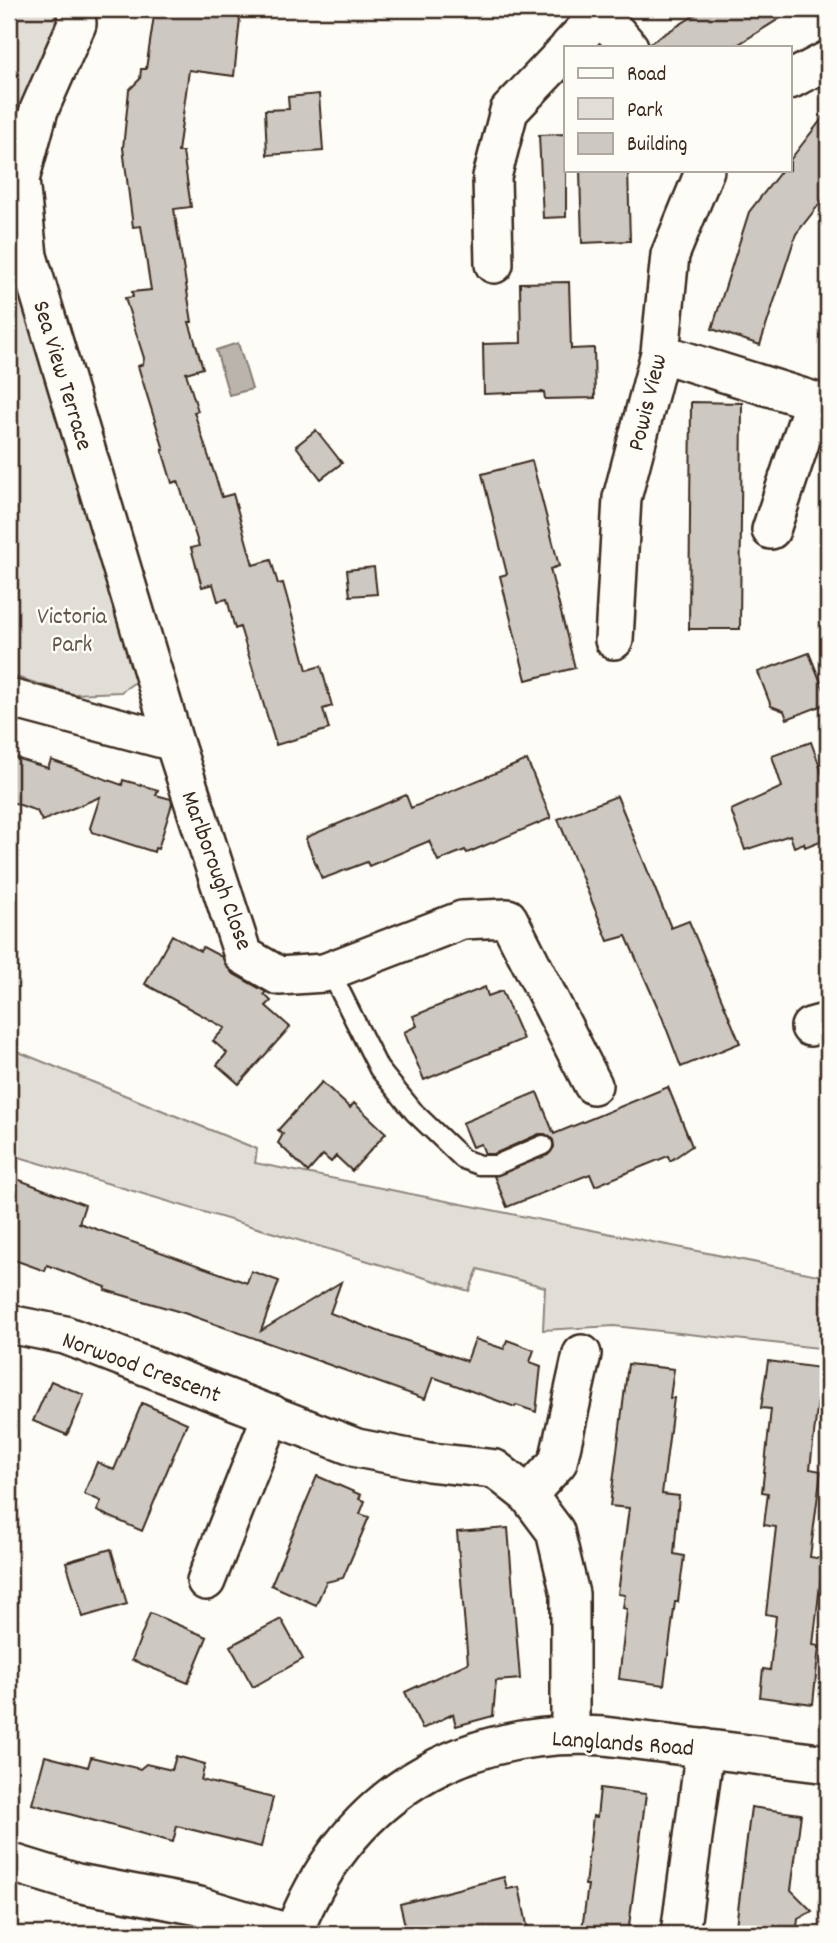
<svg xmlns="http://www.w3.org/2000/svg" width="837" height="1943" viewBox="0 0 837 1943" font-family="Dekko,sans-serif">
<rect width="100%" height="100%" fill="#fdfcf7"/>
<filter id="ink" filterUnits="userSpaceOnUse"><feTurbulence type="fractalNoise" baseFrequency=".0143" numOctaves="2"/><feDisplacementMap in="SourceGraphic" scale="14" xChannelSelector="R" yChannelSelector="G"/><feConvolveMatrix kernelMatrix="1 2 1 2 8 2 1 2 1" color-interpolation-filters="sRGB"/></filter>
<g filter="url(#ink)">
<!-- green -->
<path fill="#e1ded7" stroke="#8e847a" stroke-width="2" d="M9,9H55L56,21L9,173L142,677L121,692L73,694L9,675Z
M9,1048L257,1149L255,1163L828,1277V1349L614,1326L543,1330L545,1287L478,1269L469,1291L9,1154Z"/>
<!-- water -->
<path fill="#bbb4ad" stroke="#887d74" stroke-width="2" d="M238,343L252,389L229,395L216,350Z"/>
<!-- building -->
<path fill="#cdc8c2" stroke="#3b2a1e" stroke-width="2" d="M155,9H241L234,76L189,70L178,152H183L191,207L174,209L192,322H189L203,368L186,373L198,411L194,412L222,497L233,494L253,565L271,560L278,584L283,583L307,670L321,666L332,706L323,709L329,729L276,745L240,627L235,629L227,599L218,601L213,584L202,587L191,548L199,546L178,481L172,483L162,450H164L138,366L143,364L144,358L125,298L133,297L132,292L151,290L141,226L133,227L123,148L129,90L140,79L141,69H146Z
M705,9H795L734,47H649L650,43Z
M319,94L323,151L267,155L265,110L289,109L288,97Z
M828,111V193L796,234L760,345L712,329L749,212L782,170H790V160Z
M566,134V217L543,218L539,135Z
M580,170H628L630,241L582,243Z
M569,282L571,349L594,348L595,398L545,399L544,392L484,394L483,344L521,343L520,283Z
M691,402L742,403L740,629H689Z
M316,430L342,463L321,479L296,446Z
M532,461L559,566L550,569L575,668L526,680L500,576L507,574L482,474Z
M374,567L377,594L350,596L347,570Z
M809,653L827,697L824,698L826,704L787,719L784,711L771,706L758,672Z
M811,742L828,789V838L805,847L804,843L794,847L790,835L745,850L731,810L782,787L772,756Z
M9,756L48,768L51,760L122,785L123,780L158,790L156,795L171,799L172,804L158,849L155,848L154,852L92,832L90,828L100,797L42,821L37,811L9,801Z
M527,760L551,818L467,853L465,850L438,861L429,841L369,866L367,862L322,879L306,840L307,837L406,795L411,808Z
M617,796L671,928L689,921L740,1043L681,1067L662,1017L626,936L608,941L558,819Z
M172,935L200,951L203,947L222,957L232,973L266,992L264,994L271,1001L266,1006L290,1027L239,1084L217,1065L227,1053L213,1041L225,1028L145,984Z
M485,987L488,996L502,991L523,1039L424,1080L404,1032L417,1026L413,1016Z
M322,1082L350,1108L354,1103L386,1133L352,1171L336,1156L331,1162L323,1155L308,1172L278,1143L283,1134L278,1130Z
M668,1087L692,1146L670,1161L668,1156L595,1186L590,1174L507,1207L494,1176L548,1155L554,1147L553,1140L545,1134H539L494,1154H485L481,1144L472,1147L462,1123L537,1092L554,1134Z
M9,1176L85,1205L79,1223L247,1283L251,1271L279,1281L261,1331L341,1282L330,1313L383,1333L467,1361L475,1339L504,1349L507,1340L534,1350L530,1362L541,1366L536,1412L516,1405L515,1407L433,1377L425,1399L184,1313L105,1290L106,1287L47,1265L45,1271L9,1258Z
M768,1361L828,1369L825,1401L818,1400L810,1469L821,1471L810,1557L823,1559L813,1645L819,1646L813,1704L760,1697L763,1669L770,1670L776,1616L766,1614L776,1527L764,1525L768,1493L762,1492L771,1409L761,1408Z
M628,1364L674,1369L670,1398H674L662,1494L679,1496L674,1554L684,1556L678,1602H675L664,1685L619,1679L627,1609L623,1608L625,1595L618,1594L629,1508L610,1506Z
M51,1381L84,1395L67,1435L33,1421Z
M142,1403L187,1423L142,1531L97,1511L101,1501L84,1494L97,1462L114,1470Z
M317,1476L361,1495L359,1499L365,1501L360,1514L369,1517L343,1578L326,1582L316,1605L271,1585Z
M508,1528L520,1679L496,1681L493,1716L456,1726L453,1714L422,1729L405,1692L468,1663L457,1532Z
M111,1549L127,1604L83,1617L66,1562Z
M150,1613L207,1637L188,1683L132,1660Z
M281,1619L303,1659L253,1687L230,1646Z
M45,1756L88,1767L91,1757L140,1769L146,1764L172,1770L176,1756L205,1764L201,1780L273,1798L261,1847L177,1826L173,1842L32,1804Z
M600,1788L646,1794L628,1934L582,1929L588,1885H585L593,1816L597,1817Z
M751,1807L801,1814L791,1890L812,1911L798,1919L796,1934H735Z
M504,1877L507,1889L519,1887L529,1934H407L400,1904Z"/>
<g fill="none" stroke-linecap="round" stroke-linejoin="round">
<!-- lane casing -->
<g stroke="#3b2a1e" stroke-width="23">
<path id="lane" d="M330,971L379,1069L415,1113L463,1159L479,1165H496L543,1145"/>
</g>
<!-- street casing -->
<g stroke="#3b2a1e" stroke-width="42">
<path id="street" d="M76,9L77,24L39,110L20,180L28,256L174,742L243,955L279,976L324,973L462,920L508,918L593,1085
M600,14L629,47
M569,47L600,14L609,9
M790,80L828,60
M494,264L492,177L509,111L566,51
M660,353L814,401L771,530
M614,640L622,498L660,353L670,255L705,170
M9,698L174,742
M810,1027L828,1022
M9,1324L65,1335L357,1448L429,1462L495,1469L528,1495
M206,1581L272,1414
M570,1734V1594L555,1531L528,1495L558,1462L582,1354
M9,1862L77,1883L199,1906L292,1934
M293,1934C346,1797 458,1728 604,1736L828,1764
M680,1934L705,1748"/>
</g>
<!-- lane -->
<use href="#lane" stroke="#fdfcf7" stroke-width="18"/>
<!-- street -->
<use href="#street" stroke="#fdfcf7" stroke-width="37"/>
</g>
</g>
<g text-anchor="middle" stroke-width="5" stroke-linejoin="round" paint-order="stroke">
<!-- street labels -->
<g font-size="24" fill="#3b2a1e" stroke="#fdfcf7">
<text transform="translate(64 375) rotate(73)" y="8">Sea View Terrace</text>
<text transform="translate(646 402) rotate(-76)" y="8">Powis View</text>
<text transform="translate(218 870) rotate(70)" y="8">Marlborough Close</text>
<text transform="translate(142 1366) rotate(20)" y="8">Norwood Crescent</text>
<text transform="translate(623 1742) rotate(4)" y="8">Langlands Road</text>
</g>
<!-- park labels -->
<g font-size="24" fill="#64574c" stroke="#fdfcf7">
<text x="72" y="623">Victoria<tspan x="72" dy="28">Park</tspan></text>
</g>
</g>
<!-- margin -->
<rect width="837" height="1943" fill="none" stroke="#fdfcf7" stroke-width="35"/>
<rect x="18" y="18" width="802" height="1908" fill="none" stroke="#3b2a1e" stroke-width="2.5" filter="url(#ink)"/>
<!-- legend -->
<rect x="564" y="46" width="228" height="126" fill="#fdfcf7" stroke="#afa8a0" stroke-width="2"/>
<rect x="578" y="68" width="35" height="10" fill="#fdfcf7" stroke="#afa8a0" stroke-width="2"/>
<text x="627" y="80" font-size="21" fill="#3b2a1e">Road</text>
<rect x="578" y="98" width="35" height="21" fill="#e1ded7" stroke="#afa8a0" stroke-width="2"/>
<text x="627" y="116" font-size="21" fill="#3b2a1e">Park</text>
<rect x="578" y="133" width="35" height="21" fill="#cdc8c2" stroke="#afa8a0" stroke-width="2"/>
<text x="627" y="150" font-size="21" fill="#3b2a1e">Building</text>
</svg>
